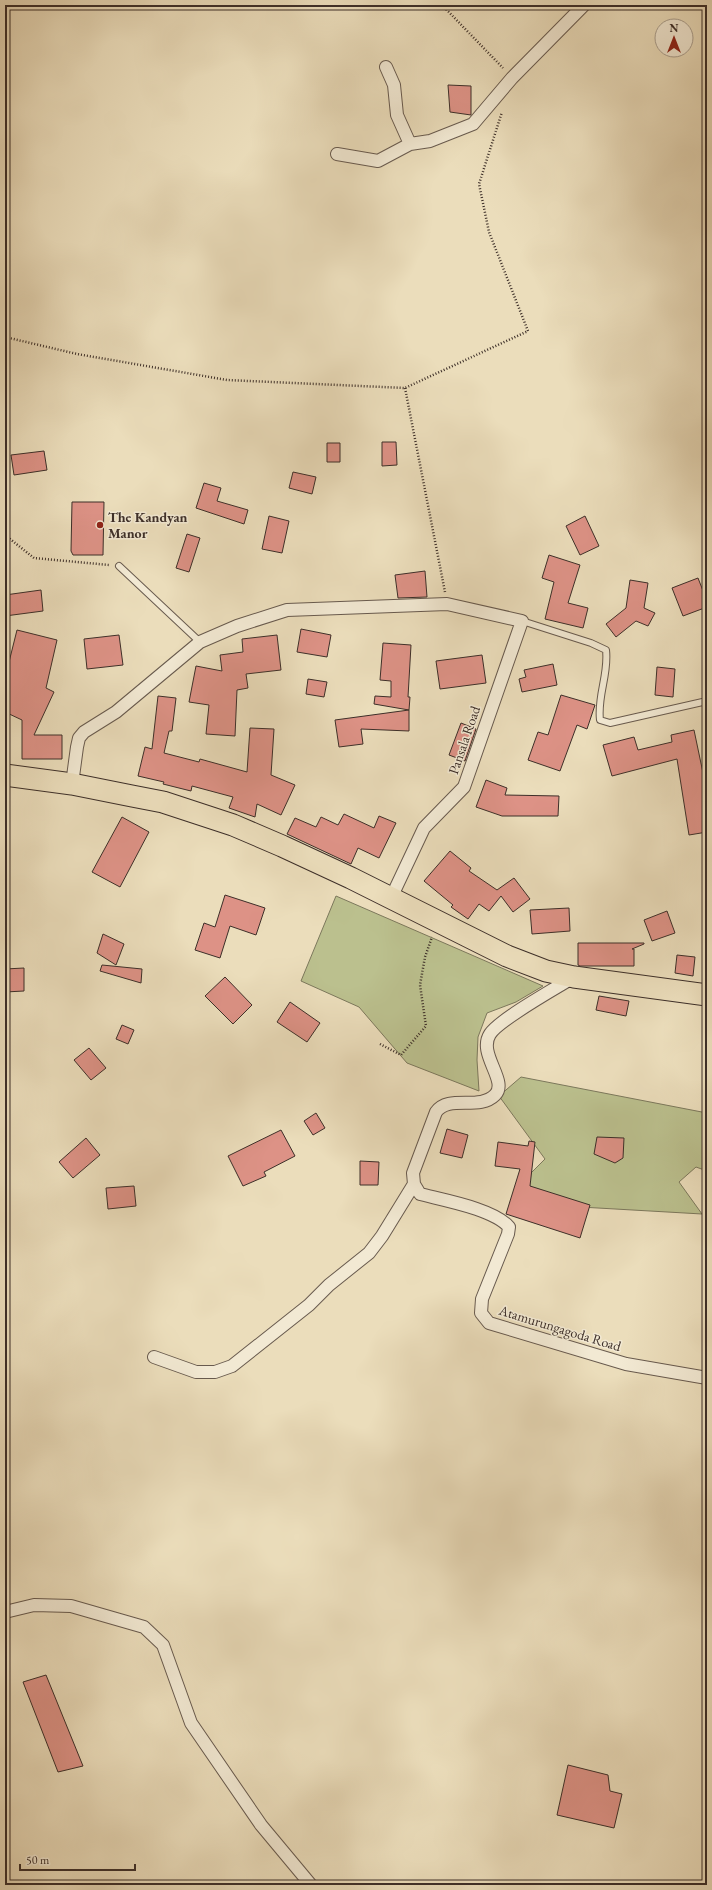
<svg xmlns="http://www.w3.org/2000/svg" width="712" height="1890" viewBox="0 0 712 1890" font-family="'EB Garamond',serif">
<rect width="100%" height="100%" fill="#ebddbb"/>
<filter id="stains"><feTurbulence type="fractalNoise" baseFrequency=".005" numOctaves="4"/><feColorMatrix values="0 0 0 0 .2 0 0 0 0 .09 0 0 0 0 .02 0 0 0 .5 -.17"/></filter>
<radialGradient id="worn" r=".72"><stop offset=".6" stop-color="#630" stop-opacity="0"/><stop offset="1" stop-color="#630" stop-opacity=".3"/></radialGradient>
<!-- green -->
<path fill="#bbc08e" stroke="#7c785c" d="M336,896L543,986L516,1002L487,1013L478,1037L477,1060L479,1091L407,1063L359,1007L301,981Z
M521,1077L707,1113V1171L696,1167L679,1182L702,1214L563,1206L514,1190L545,1159L499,1096Z"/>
<!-- building -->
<path fill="#dd9286" stroke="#3d2f29" d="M448,85L471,86V115L450,112Z
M382,442H396L397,465L382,466Z
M327,443H340V462H327Z
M44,451L47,470L14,475L11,455Z
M293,472L316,477L312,494L289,488Z
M204,483L221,488L217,501L248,510L244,524L196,508Z
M72,502H104L103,555H73L71,551Z
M269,516L289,521L282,553L262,549Z
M585,516L599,546L580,555L566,526Z
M187,534L200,538L189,572L176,568Z
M549,555L580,565L568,603L588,608L583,628L545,619L554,582L542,578Z
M425,571L427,597L398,598L395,575Z
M698,578L707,601V607L683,616L672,588Z
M630,580L648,583L644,608L655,613L648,626L636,621L616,637L606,624L626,608Z
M41,590L43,611L5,616V595Z
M301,629L331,635L327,657L297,652Z
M17,630L57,640L46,688L54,692L34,735H62V759H22V720L5,712V669L7,670Z
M119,635L123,665L87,669L84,639Z
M277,635L281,670L246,674L248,688L237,690L235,736L206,734L209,705L189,702L196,666L222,671L220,655L243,652L242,639Z
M383,643L411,645L408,697H410L409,710L374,704L375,696L391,697V681L380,680Z
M482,655L486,683L440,689L436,661Z
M553,664L557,685L522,692L519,679L526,677L524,670Z
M657,667L675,669L673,697L655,695Z
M308,679L327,682L324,697L306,694Z
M561,695L595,705L587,729L577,725L560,771L528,760L538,732L548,735Z
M158,696L176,698L172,731H169L164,753L199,762L200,759L247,772L250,728L274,729L271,775L295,785L281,815L257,804L255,817L229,808L233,797L192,786L191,791L163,784L164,782L138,776L145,747L152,749Z
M409,710V731L361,729L363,744L339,747L335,720Z
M461,723L476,729L465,761L449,755Z
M694,730L707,792V832L689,835L677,759L612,776L603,745L634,737L638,750L672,742L671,735Z
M486,780L507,788L505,795L559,796L558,816H502L476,807Z
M344,814L374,828L379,816L396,823L379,858L358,848L351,864L287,834L295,818L316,827L321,817L338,825Z
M122,817L149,832L120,887L92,872Z
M450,851L471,868L469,871L497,890L514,878L530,899L513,912L501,896L489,911L479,904L468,919L451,907L453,905L424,881Z
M225,895L265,908L256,935L230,926L220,958L195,950L204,923L215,927Z
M569,908L570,931L532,934L530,910Z
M667,911L675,933L652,941L644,920Z
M103,934L124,944L116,965L97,953Z
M578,943H644V944L632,949H634V966H580L578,965Z
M677,955L695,957L693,976L675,973Z
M102,965L142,969L141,983L100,971Z
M24,968V991L5,992V969Z
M225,977L252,1005L233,1024L205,996Z
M599,996L629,1001L626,1016L596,1010Z
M290,1002L320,1023L307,1042L277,1022Z
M122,1025L134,1030L128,1044L116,1039Z
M89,1048L106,1068L91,1080L74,1060Z
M316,1113L325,1128L313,1135L304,1121Z
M447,1129L468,1135L462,1158L440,1153Z
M281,1130L295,1156L264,1172L266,1176L243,1186L228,1156Z
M597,1137L624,1138L623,1158L615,1163L594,1154Z
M86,1138L100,1155L73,1178L59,1162Z
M529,1141L535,1142L530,1186L590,1205L580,1238L506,1214L520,1169L495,1166L498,1142L528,1146Z
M360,1161L379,1162L378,1185H360Z
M134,1186L136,1206L108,1209L106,1188Z
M46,1675L83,1766L58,1772L23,1682Z
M568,1765L608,1775L610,1791L622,1794L614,1828L557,1815Z"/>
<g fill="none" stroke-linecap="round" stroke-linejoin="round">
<!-- service casing -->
<g stroke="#685a4e" stroke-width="8">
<path id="service" d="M119,566L200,642
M522,621L591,643L606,650C609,674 597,696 600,720L610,723L707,701"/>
</g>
<!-- minor casing -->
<g stroke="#685a4e" stroke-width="14">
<path id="minor" d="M386,67L394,85L397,115L410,144
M337,154L378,161L410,144L430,141L473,124L512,78L584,5
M72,784L77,747L79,738L84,732L116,712L200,642L237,626L287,610L447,604L522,621L464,787L424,828L391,898
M574,977C556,988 500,1019 490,1034C477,1054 509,1081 495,1095C479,1111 449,1094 436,1112L413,1173L414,1184L420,1194C443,1200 494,1209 509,1227L508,1234L482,1299L481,1313L489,1323L626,1364L707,1378
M154,1357L196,1372H215L232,1366L309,1305L329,1285L369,1253L382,1236L414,1184
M5,1612L34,1605L71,1606L144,1627L163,1645L191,1723L261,1825L311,1885"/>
</g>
<!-- trunk casing -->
<g stroke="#3d2f29" stroke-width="23">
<path id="trunk" d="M5,775L72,784L132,796L163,802L233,825L282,846L351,878L507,956L546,971L574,977L707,995"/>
</g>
<!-- path -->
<path stroke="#3d2f29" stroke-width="2.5" stroke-dasharray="1 2" stroke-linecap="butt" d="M442,5L503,68
M5,337L77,354L227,380L405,388L528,331L489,232L479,184L502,112
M405,388L445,592
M5,535L34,558L109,565
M380,1044L401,1055L426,1026L420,985L425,957L432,937"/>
<!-- service -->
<use href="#service" stroke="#f2e9d3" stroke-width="6"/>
<!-- minor -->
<use href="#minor" stroke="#f2e9d3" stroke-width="12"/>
<!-- trunk -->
<use href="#trunk" stroke="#ebddbb" stroke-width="21"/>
</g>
<!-- markers -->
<circle fill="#8f2418" stroke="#f2e9d3" stroke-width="1.5" cx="100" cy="525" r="4"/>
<g text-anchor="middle" stroke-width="3" stroke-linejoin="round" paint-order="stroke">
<!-- poi labels -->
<g font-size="14" font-weight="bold" fill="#3d2f29" stroke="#f2e9d3" text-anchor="start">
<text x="108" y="522">The Kandyan<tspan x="108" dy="16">Manor</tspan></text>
</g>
<!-- street labels -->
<g font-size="14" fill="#3d2f29" stroke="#f2e9d3">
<text transform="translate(464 740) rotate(-71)" y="5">Pansala Road</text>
<text transform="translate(560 1328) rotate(17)" y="5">Atamurungagoda Road</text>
</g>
</g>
<!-- margin -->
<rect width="712" height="1890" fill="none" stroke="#ebddbb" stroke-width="20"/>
<rect x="6" y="6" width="700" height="1878" fill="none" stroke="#3d2f29" stroke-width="2"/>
<rect x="10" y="10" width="692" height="1870" fill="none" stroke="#3d2f29"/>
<!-- north arrow -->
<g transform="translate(674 38)"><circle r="19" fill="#f2e9d3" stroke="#aa9f8f"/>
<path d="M0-3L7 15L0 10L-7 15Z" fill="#8f2418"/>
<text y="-6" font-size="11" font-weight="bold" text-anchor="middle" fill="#3d2f29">N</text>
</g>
<!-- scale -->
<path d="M20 1864v6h115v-6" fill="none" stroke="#3d2f29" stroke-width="2"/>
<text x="26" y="1864" font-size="12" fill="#3d2f29" stroke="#f2e9d3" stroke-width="3" paint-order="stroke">50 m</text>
<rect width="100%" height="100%" filter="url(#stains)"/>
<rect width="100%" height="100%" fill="url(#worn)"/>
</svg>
